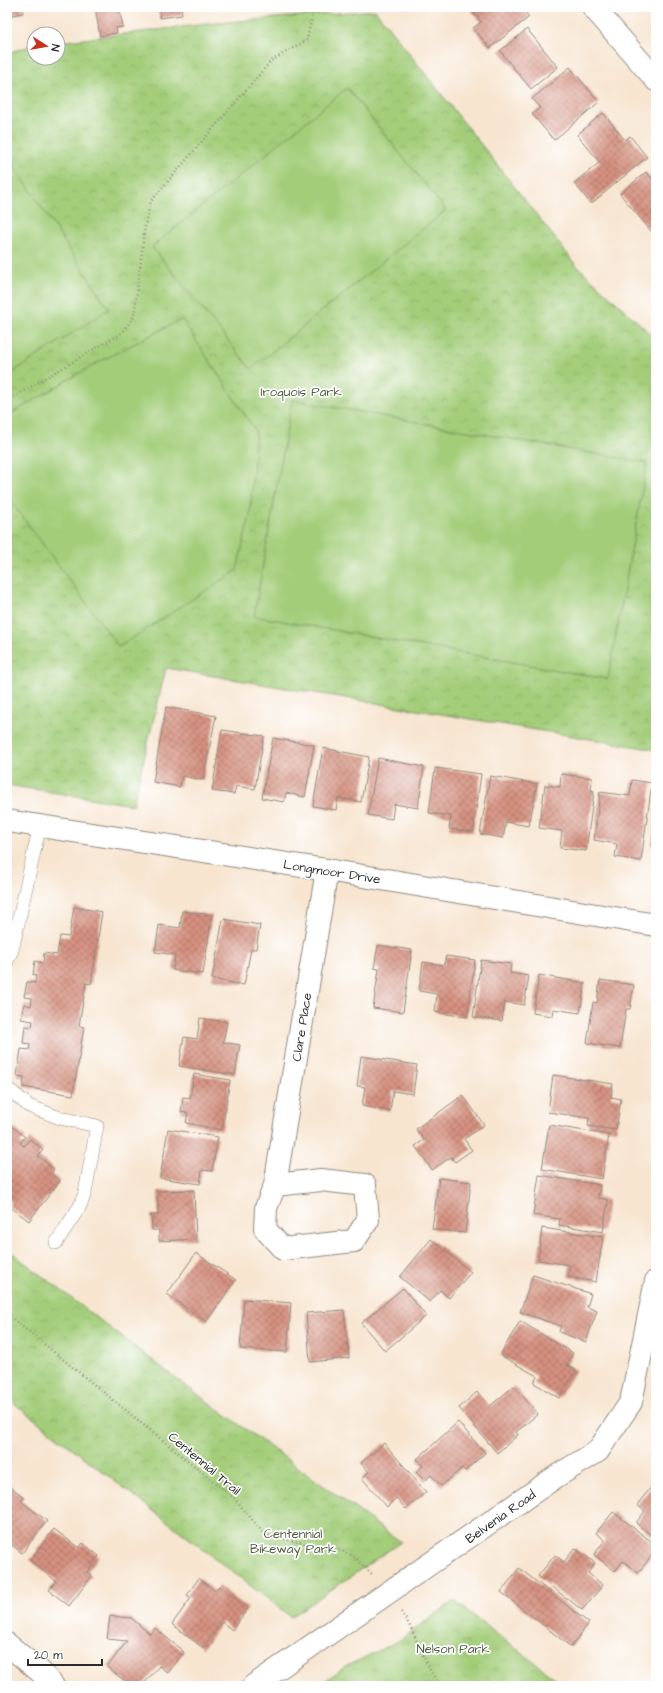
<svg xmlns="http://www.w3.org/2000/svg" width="663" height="1693" viewBox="0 0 663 1693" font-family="'Architects Daughter',sans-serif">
<defs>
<pattern id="park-crowns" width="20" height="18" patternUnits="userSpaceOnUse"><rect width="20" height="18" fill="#a3cd79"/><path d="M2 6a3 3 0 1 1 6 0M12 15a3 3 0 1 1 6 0" fill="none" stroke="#8cb069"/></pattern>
<pattern id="building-cross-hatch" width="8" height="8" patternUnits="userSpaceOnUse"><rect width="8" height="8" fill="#d69180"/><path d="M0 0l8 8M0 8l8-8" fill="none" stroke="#ae7769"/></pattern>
</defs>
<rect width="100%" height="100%" fill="#fff"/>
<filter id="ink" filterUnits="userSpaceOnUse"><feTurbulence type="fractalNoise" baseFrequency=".025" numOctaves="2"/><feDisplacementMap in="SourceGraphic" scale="8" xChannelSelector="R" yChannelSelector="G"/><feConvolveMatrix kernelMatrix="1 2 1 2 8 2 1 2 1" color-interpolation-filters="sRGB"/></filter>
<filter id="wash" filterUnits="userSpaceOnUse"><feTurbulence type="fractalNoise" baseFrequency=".012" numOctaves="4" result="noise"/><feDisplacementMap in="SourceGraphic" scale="16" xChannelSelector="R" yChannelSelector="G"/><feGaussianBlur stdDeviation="0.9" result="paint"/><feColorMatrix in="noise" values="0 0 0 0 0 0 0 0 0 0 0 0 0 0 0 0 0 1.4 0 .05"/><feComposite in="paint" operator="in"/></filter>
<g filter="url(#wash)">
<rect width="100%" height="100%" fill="#f7e5d0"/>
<!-- park -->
<path fill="url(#park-crowns)" stroke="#677c52" d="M375,10L576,265L656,339V750L166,668L133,805L7,785V53L34,45V58H58V42L214,23Z
M7,1249L182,1383L401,1542L291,1617L7,1398Z
M454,1601L565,1686H317L345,1667L400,1640Z"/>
<!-- garden -->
<path fill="#a3cd79" stroke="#677c52" d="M347,88L446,210L251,369L152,247Z
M7,155L109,309L7,376Z
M182,319L256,432L250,515L237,570L119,647L7,496V416L93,365Z
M292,400L647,463L608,679L254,616Z"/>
<g id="blocks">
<!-- building -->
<path fill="url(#building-cross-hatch)" d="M7,7H22L23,13L7,16Z
M95,7H119L123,27L116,28L117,33L100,36Z
M158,7H181L182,15L160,18Z
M468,7H521L529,17L490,48L473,28L481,22Z
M527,29L558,67L531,89L500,51Z
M570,67L599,102L554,140L532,114L540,108L532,99Z
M603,113L625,140L630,136L647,157L591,204L574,183L600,162L577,135Z
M646,172L656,183V227L651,231L620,194Z
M166,707L216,716L203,780L182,776L180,787L153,782Z
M222,730L264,736L255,789L236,786L234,794L212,791Z
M273,738L314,745L305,797L286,793L284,802L262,798Z
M323,748L369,757L361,802L338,798L336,810L313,806Z
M378,758L424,767L418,808L394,804L392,819L368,815Z
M435,768L481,774L473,832L449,829L451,816L429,813Z
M561,774L592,778L591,790L594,791L586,851L560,848L562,831L539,828L545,785L560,787Z
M490,776L537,784L529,826L506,822L503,838L480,834Z
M632,780L652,783L641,861L615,857L617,844L594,840L600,792L630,796Z
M655,824H656V847H652Z
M74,907L102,912L91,984L86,983L79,1026L84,1027L73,1095L23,1087L24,1077L17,1076L21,1049L29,1050L30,1044L23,1043L25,1026L32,1027L33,1021L21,1019L24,1004L31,1006L32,998L24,997L27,982L35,983L36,975H33L35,961L43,963L44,953L57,955L60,936L69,937Z
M182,911L212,915L203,974L173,970L175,955L155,952L159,925L180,928Z
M223,919L260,925L256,949H251L244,985L212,979Z
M378,945L412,950L403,1012L373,1008L379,969L374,968Z
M446,956L475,960L467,1017L435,1012L437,994L419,991L423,962L444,965Z
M481,960L511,964L510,973L529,976L524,1005L505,1002L502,1021L473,1017Z
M539,975L585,983L580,1013L553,1009L552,1016L533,1013Z
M600,980L634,985L630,1009H626L620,1048L587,1043L593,1002L597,1003Z
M200,1018L227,1022L223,1042L240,1045L235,1075L179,1066L184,1037L197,1039Z
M361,1056L417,1065L413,1094L393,1091L390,1111L362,1106L365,1087L357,1086Z
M194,1074L230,1080L222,1130L186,1123L188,1113L181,1112L183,1097L190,1098Z
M553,1075L613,1084L611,1097L621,1099L616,1130L588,1126L589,1118L548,1112Z
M463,1095L484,1125L464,1139L472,1150L455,1162L451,1157L432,1170L415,1146L424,1140L416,1129Z
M549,1125L609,1135L602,1179L542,1169Z
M13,1127L25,1137L20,1143L24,1146L30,1139L43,1150L38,1156L54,1169L51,1174L60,1181L29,1221L9,1206L12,1202L7,1199V1134Z
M168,1129L218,1137L212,1171L202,1170L200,1184L160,1178Z
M539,1175L600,1185L598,1198L608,1200L603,1232L559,1225L560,1219L533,1215Z
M439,1178L471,1182L465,1233L432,1229Z
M194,1190L196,1239L159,1241V1230H152L151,1215H158V1191Z
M542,1228L603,1237L596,1282L568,1277L570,1265L538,1260Z
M431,1239L471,1272L449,1298L440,1290L430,1302L400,1277Z
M196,1253L236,1280L206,1322L167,1294Z
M533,1275L591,1294L587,1307L597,1311L586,1342L559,1332L561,1326L520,1312Z
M403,1288L426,1316L385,1351L361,1323Z
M244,1299L291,1303L287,1352L240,1349Z
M344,1310L349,1358L310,1362L306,1313Z
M520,1321L573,1353L566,1365L576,1370L559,1398L534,1383L537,1376L500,1355Z
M514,1386L538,1414L516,1432L518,1435L497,1453L459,1408L477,1392L490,1406Z
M458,1422L485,1453L465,1471L462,1468L441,1486L431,1475L425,1481L416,1472L423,1466L417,1459Z
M384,1443L426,1492L406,1509L396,1498L387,1507L362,1478L369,1472L361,1463Z
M656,1481V1539L636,1523L645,1511L637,1505Z
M8,1485L24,1497L21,1501L47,1521L22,1553L7,1541Z
M613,1512L656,1545V1550L638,1573L623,1561L615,1571L594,1555L605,1540L596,1533Z
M54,1529L79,1548L83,1543L99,1556L87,1572L92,1576L69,1606L49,1590L56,1581L30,1560Z
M575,1548L595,1563L588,1573L603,1585L582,1610L538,1576L555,1555L564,1562Z
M519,1568L589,1623L571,1647L501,1592Z
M199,1578L215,1591L219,1586L248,1608L232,1630L222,1622L203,1648L172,1624L191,1598L187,1595Z
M110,1616L131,1618L150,1634L155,1628L184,1652L168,1673L159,1666L142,1686H131L107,1667L127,1641L107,1639Z"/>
</g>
</g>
<g filter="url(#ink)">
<use href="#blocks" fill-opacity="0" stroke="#91887e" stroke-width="1"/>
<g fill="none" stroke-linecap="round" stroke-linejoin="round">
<!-- lane casing -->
<g stroke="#91887e" stroke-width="14">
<path id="lane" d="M7,961L12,950L40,825
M7,1088L29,1106L60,1118L97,1126L85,1193L80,1206L56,1243"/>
</g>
<!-- street casing -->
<g stroke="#91887e" stroke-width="24">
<path id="street" d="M593,7L656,80
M275,1185L321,1180L365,1185L368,1220L354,1241L283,1249L265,1229L266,1208L275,1185L327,870
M7,1644L43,1674L53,1686
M253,1686L557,1476L598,1451L631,1402L656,1281"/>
</g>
<!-- secondary casing -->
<g stroke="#91887e" stroke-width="24">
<path id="secondary" d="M7,821L327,870L656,925"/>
</g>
<!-- path -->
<path stroke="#91887e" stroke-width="2.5" stroke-dasharray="1 3" stroke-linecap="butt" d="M7,401L123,332L134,316L145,225L151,201L271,61L307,40L314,7
M7,1314L234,1498L265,1535L342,1551L353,1556L373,1575
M401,1612C418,1634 422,1666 442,1686"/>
<!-- lane -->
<use href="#lane" stroke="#fff" stroke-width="13"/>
<!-- street -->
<use href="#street" stroke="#fff" stroke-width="22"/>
<!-- secondary -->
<use href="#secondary" stroke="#fff" stroke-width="22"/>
</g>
</g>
<g text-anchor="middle" stroke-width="3.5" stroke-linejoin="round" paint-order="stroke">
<!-- park labels -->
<g font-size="13" fill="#4f5c42" stroke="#fff">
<text x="301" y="396">Iroquois Park</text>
<text x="293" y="1538">Centennial<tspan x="293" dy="15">Bikeway Park</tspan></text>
<text x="453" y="1653">Nelson Park</text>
</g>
<!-- street labels -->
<g font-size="13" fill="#2b2b2b" stroke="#fff">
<text transform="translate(332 871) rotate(9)" y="5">Longmoor Drive</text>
<text transform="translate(301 1027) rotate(-81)" y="5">Clare Place</text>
<text transform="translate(205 1463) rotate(40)" y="5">Centennial Trail</text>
<text transform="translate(500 1516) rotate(-35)" y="5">Belvenia Road</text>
</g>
</g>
<!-- margin -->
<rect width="663" height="1693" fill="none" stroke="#fff" stroke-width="24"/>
<!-- north arrow -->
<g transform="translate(46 46) rotate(101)"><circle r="19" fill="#ffffff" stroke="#aaaaaa"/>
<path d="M0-3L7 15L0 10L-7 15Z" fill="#c8321e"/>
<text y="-6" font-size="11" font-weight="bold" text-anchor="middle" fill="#2b2b2b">N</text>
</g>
<!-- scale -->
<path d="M28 1659v6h74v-6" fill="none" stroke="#2b2b2b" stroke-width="2"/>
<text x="34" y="1659" font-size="12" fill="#2b2b2b" stroke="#ffffff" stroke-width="3" paint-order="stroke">20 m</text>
</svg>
